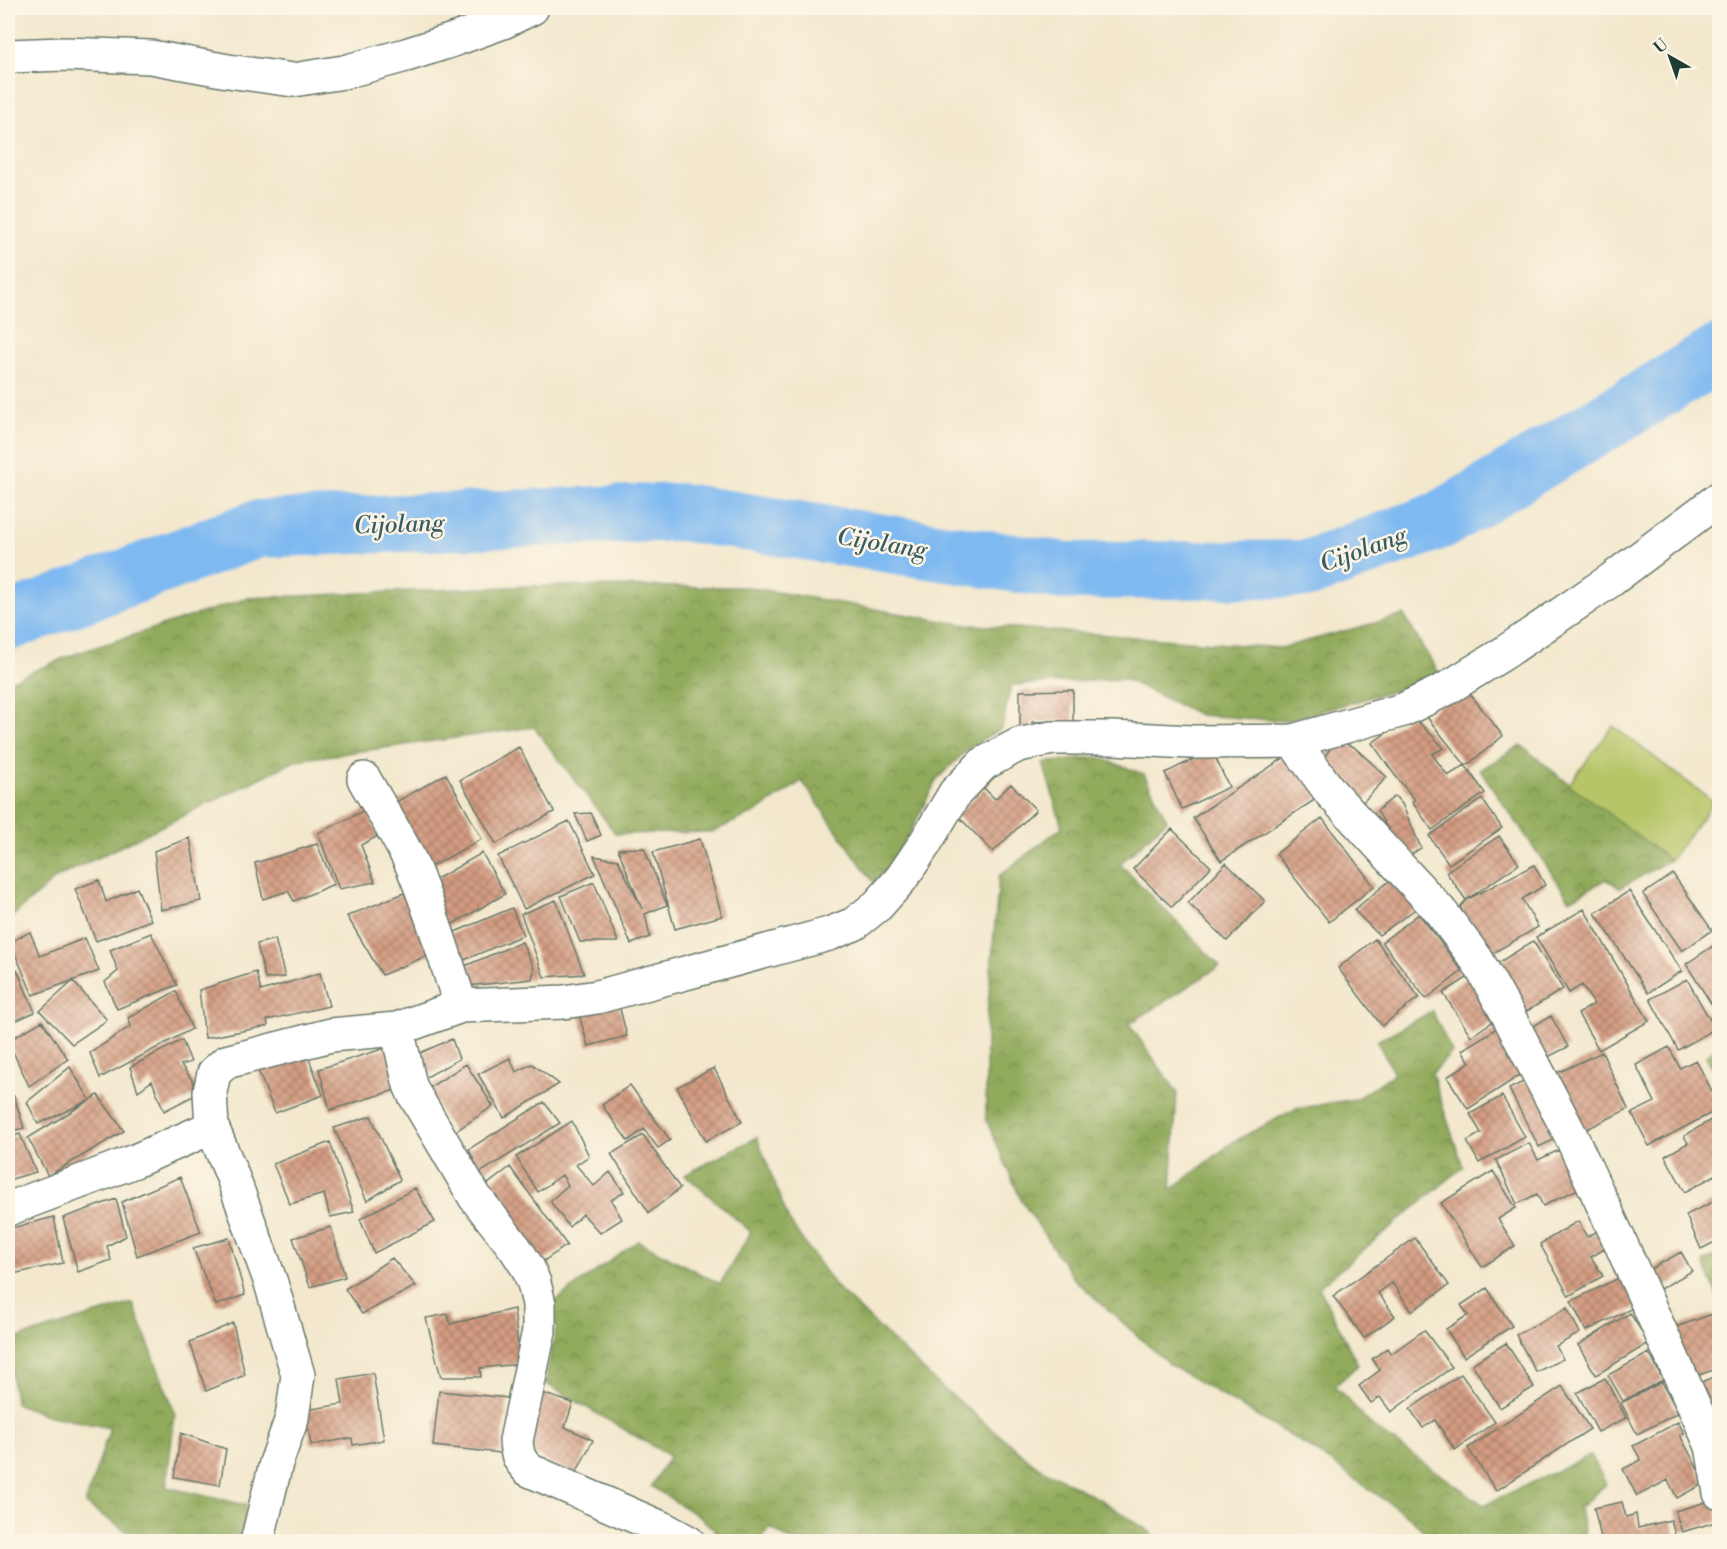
<svg xmlns="http://www.w3.org/2000/svg" width="1727" height="1549" viewBox="0 0 1727 1549" font-family="'Libre Bodoni',serif">
<defs>
<pattern id="forest-crowns" width="20" height="18" patternUnits="userSpaceOnUse" patternTransform="scale(1.5)"><rect width="20" height="18" fill="#91aa5c"/><path d="M2 6a3 3 0 1 1 6 0M12 15a3 3 0 1 1 6 0" fill="none" stroke="#768c4d"/></pattern>
<pattern id="building-cross-hatch" width="8" height="8" patternUnits="userSpaceOnUse" patternTransform="scale(1.5)"><rect width="8" height="8" fill="#d49c82"/><path d="M0 0l8 8M0 8l8-8" fill="none" stroke="#ab806b"/></pattern>
</defs>
<rect width="100%" height="100%" fill="#fcf5e5"/>
<filter id="ink" filterUnits="userSpaceOnUse"><feTurbulence type="fractalNoise" baseFrequency=".0167" numOctaves="2"/><feDisplacementMap in="SourceGraphic" scale="12" xChannelSelector="R" yChannelSelector="G"/><feConvolveMatrix kernelMatrix="1 2 1 2 8 2 1 2 1" color-interpolation-filters="sRGB"/></filter>
<filter id="wash" filterUnits="userSpaceOnUse"><feTurbulence type="fractalNoise" baseFrequency=".008" numOctaves="4" result="noise"/><feDisplacementMap in="SourceGraphic" scale="24" xChannelSelector="R" yChannelSelector="G"/><feGaussianBlur stdDeviation="1.35" result="paint"/><feColorMatrix in="noise" values="0 0 0 0 0 0 0 0 0 0 0 0 0 0 0 0 0 1.4 0 .05"/><feComposite in="paint" operator="in"/></filter>
<g filter="url(#wash)">
<rect width="100%" height="100%" fill="#f3e8cd"/>
<!-- forest -->
<path fill="url(#forest-crowns)" stroke="#587448" stroke-width="1.5" d="M534,586L748,587L961,624L1281,648L1404,615L1422,646L1440,674L1393,691L1286,721L1200,715L1125,679L1011,685L1002,728L969,748L937,779L912,829L892,861L874,883L802,781L758,811L712,832L616,834L534,727L297,760L56,878L8,920V682L69,656L248,598Z
M1521,745L1569,784L1670,860L1620,888L1606,879L1570,900L1480,770Z
M1098,757L1144,774L1167,820L1120,864L1220,966L1129,1024L1177,1092L1171,1190L1233,1142L1295,1109L1356,1099L1394,1074L1377,1041L1432,1011L1452,1052L1432,1074L1463,1167L1319,1287L1358,1365L1335,1386L1373,1427L1484,1505L1591,1455L1606,1484L1579,1509L1586,1541H1433L1412,1519L1306,1445L1170,1365L1074,1279L1021,1200L986,1119V1028L999,876L1062,827L1043,763Z
M1719,1045V1079L1706,1056Z
M757,1137L789,1221L835,1286L938,1384L1038,1467L1101,1500L1150,1532L1157,1541L793,1542L770,1527L760,1541H727L701,1518L651,1486L670,1456L545,1383L556,1329L552,1303L638,1241L720,1284L751,1232L685,1175Z
M1719,1253V1300L1703,1262Z
M133,1303L175,1413L166,1487L246,1505L241,1541H141L85,1504L110,1428L46,1415L15,1403L8,1341Z"/>
<!-- pitch -->
<path fill="#b7c567" stroke="#6b814e" stroke-width="1.5" d="M1613,726L1714,802L1670,860L1569,784Z"/>
<g fill="none" stroke-linecap="round" stroke-linejoin="round">
<!-- river -->
<path stroke="#7fb9f1" stroke-width="58" d="M8,622L257,529L681,512L1065,571L1308,569L1441,520L1720,353"/>
</g>
<g id="blocks">
<!-- building -->
<path fill="url(#building-cross-hatch)" d="M1464,686L1503,736L1466,766L1426,716Z
M1073,690V721L1032,722V729H1020V691Z
M1412,715L1444,748L1432,754L1448,776L1465,765L1485,793L1432,830L1412,802L1415,800L1394,774L1372,743Z
M1336,740L1354,747L1387,777L1362,803L1321,762Z
M519,747L554,812L496,844L460,780Z
M1212,750L1229,787L1182,809L1165,773Z
M1291,753L1319,797L1221,861L1193,818Z
M446,774L482,839L423,871L387,807Z
M1011,784L1036,810L993,852L957,815L984,788L995,799Z
M1395,796L1402,804L1421,848L1406,858L1377,811Z
M1482,799L1502,828L1449,864L1429,836Z
M367,809L378,836L361,845L375,882L339,889L318,833Z
M591,813L601,835L587,841L575,814Z
M1322,818L1374,886L1329,922L1276,854Z
M569,821L595,874L524,909L498,856Z
M1172,829L1211,867L1172,907L1133,869Z
M1499,836L1519,864L1466,900L1534,865L1545,885L1522,899L1538,927L1488,956L1460,907L1466,900L1446,872Z
M190,838L201,901L161,910L154,851Z
M700,839L722,916L675,929L653,852Z
M317,844L334,884L294,901L288,891L263,899L255,863Z
M644,848L667,905L645,914L650,937L631,944L594,856L618,860L642,909L618,849Z
M482,853L505,894L448,927L424,886Z
M1226,863L1265,901L1227,941L1188,903Z
M1673,874L1712,930L1682,951L1643,894Z
M1394,877L1417,908L1379,935L1354,910Z
M99,880L106,902L137,888L151,920L96,941L75,889Z
M594,882L618,942H580L561,896Z
M414,889L438,951L382,975L347,916Z
M1629,891L1682,971L1648,993L1595,913Z
M556,900L584,974L544,977L521,914Z
M512,908L523,935L462,961L450,934Z
M1584,909L1649,1021L1599,1050L1578,1014L1594,1004L1582,985L1569,993L1536,937Z
M1419,914L1462,971L1426,999L1382,942Z
M30,932L40,956L85,938L99,971L33,995L10,942Z
M151,933L177,985L117,1009L105,982L118,971L110,950Z
M275,939L285,977L265,979L257,944Z
M1375,939L1419,997L1382,1026L1338,968Z
M1533,941L1563,989L1521,1015L1498,963Z
M522,942L534,969L532,979L468,986L460,968Z
M1719,942V1016L1686,964Z
M17,970L35,1012L8,1024V974Z
M256,972L261,991L320,973L329,1006L267,1020L268,1026L205,1038L199,990Z
M1470,976L1498,1018L1471,1036L1443,993Z
M1687,979L1715,1029L1678,1050L1650,999Z
M73,981L107,1020L72,1044L40,1011Z
M176,991L192,1029L100,1078L90,1053L131,1026L128,1018Z
M618,1001L627,1036L588,1046L578,1011Z
M1551,1016L1568,1047L1544,1059L1528,1029Z
M42,1021L68,1059L29,1086L8,1041Z
M1497,1028L1525,1072L1468,1109L1447,1077L1470,1062L1462,1050Z
M452,1039L459,1059L423,1079L413,1056Z
M182,1040L191,1062L181,1065L201,1092L164,1111L152,1081L138,1091L130,1067Z
M395,1045L405,1087L330,1110L319,1069Z
M1669,1047L1680,1068L1696,1060L1719,1105V1109L1649,1146L1632,1113L1655,1102L1636,1065Z
M306,1051L323,1095L275,1113L258,1070Z
M1602,1052L1628,1109L1581,1132L1557,1073Z
M510,1058L516,1072L532,1064L559,1084L504,1118L478,1074Z
M466,1064L493,1106L453,1133L427,1089Z
M70,1067L90,1100L98,1095L124,1131L48,1176L28,1138L90,1100L38,1124L27,1102Z
M714,1068L742,1122L706,1141L677,1087Z
M1531,1078L1561,1136L1539,1147L1509,1089Z
M630,1085L670,1140L658,1148L644,1129L628,1141L602,1105Z
M14,1096L24,1128L8,1132V1098Z
M1502,1096L1525,1137L1479,1163L1467,1141L1481,1133L1470,1114Z
M544,1102L560,1123L480,1173L469,1149Z
M1719,1115V1173L1685,1192L1665,1156L1688,1143L1684,1136Z
M371,1116L400,1180L367,1201L334,1128Z
M572,1121L589,1156L576,1165L594,1186L610,1172L624,1192L611,1200L622,1219L600,1233L583,1214L569,1227L550,1201L568,1185L562,1175L538,1192L516,1157Z
M20,1134L36,1172L8,1180V1138Z
M643,1135L680,1188L649,1213L611,1154Z
M330,1142L354,1212L330,1217L324,1194L290,1204L273,1164Z
M1529,1143L1538,1160L1559,1150L1578,1189L1543,1206L1537,1194L1517,1204L1496,1160Z
M510,1167L567,1245L535,1267L483,1188Z
M1493,1171L1516,1208L1498,1219L1515,1246L1482,1267L1441,1203Z
M180,1177L201,1232L137,1256L122,1202Z
M415,1188L435,1222L374,1253L360,1219Z
M116,1199L126,1236L107,1246L111,1260L78,1272L63,1218Z
M1719,1199V1240L1701,1249L1686,1215Z
M54,1217L63,1263L8,1275V1229Z
M1578,1221L1587,1237L1601,1229L1611,1245L1591,1257L1603,1276L1569,1296L1540,1244Z
M331,1227L345,1277L310,1287L293,1238Z
M229,1238L245,1295L216,1305L193,1248Z
M1415,1238L1449,1285L1412,1311L1392,1283L1378,1293L1395,1316L1364,1338L1333,1296Z
M1681,1252L1692,1271L1653,1293L1643,1273Z
M392,1258L416,1286L362,1314L345,1289Z
M1623,1276L1637,1306L1586,1331L1571,1301Z
M1487,1288L1512,1326L1464,1357L1446,1329L1468,1315L1461,1305Z
M1567,1308L1580,1333L1556,1346L1563,1359L1536,1372L1516,1335Z
M514,1309L520,1364L480,1368L481,1377H441L426,1318L448,1314L450,1324Z
M1630,1313L1649,1343L1596,1375L1578,1345Z
M1713,1314L1719,1333V1368L1685,1380L1667,1330Z
M233,1323L245,1375L206,1391L190,1342Z
M1424,1330L1452,1367L1391,1412L1380,1397L1371,1403L1359,1386L1380,1370L1372,1359L1387,1348L1391,1354Z
M1506,1343L1534,1387L1500,1408L1472,1364Z
M1649,1353L1663,1380L1623,1401L1608,1375Z
M373,1373L384,1440L353,1445L352,1438L311,1445L305,1410L343,1404L339,1379Z
M1461,1374L1495,1422L1455,1450L1435,1420L1423,1428L1410,1409Z
M1719,1375V1443L1697,1384Z
M1605,1378L1626,1418L1598,1432L1577,1393Z
M1662,1382L1678,1413L1637,1434L1621,1403Z
M1562,1386L1590,1429L1496,1491L1468,1448Z
M439,1391L508,1398L500,1453L433,1446Z
M538,1392L573,1403L565,1427L593,1440L575,1475L523,1449Z
M1678,1422L1684,1433L1680,1435L1705,1483L1677,1498L1668,1480L1637,1496L1623,1469L1641,1460L1633,1446Z
M181,1433L226,1449L220,1485L174,1477Z
M1713,1500L1719,1521L1682,1532L1675,1511Z
M1622,1502L1626,1517L1636,1514L1638,1528L1671,1520L1677,1542H1602L1594,1508Z"/>
</g>
</g>
<g filter="url(#ink)">
<use href="#blocks" fill-opacity="0" stroke="#69796a" stroke-width="1.5"/>
<g fill="none" stroke-linecap="round" stroke-linejoin="round">
<!-- minor casing -->
<g stroke="#69796a" stroke-width="36">
<path id="minor" d="M8,56L63,54L151,57L228,71L293,80L344,72L406,55L450,41L503,22L532,8
M1293,741L1331,793L1441,912L1477,960L1508,1015L1571,1136L1616,1233L1712,1446L1720,1493
M364,779C380,807 397,834 411,863C431,909 445,959 461,1006
M397,1029L410,1085L414,1094L475,1197L515,1248L528,1268L534,1283L539,1304V1331L516,1441C517,1454 519,1461 529,1470L664,1529L688,1542
M8,1209L135,1161L212,1127
M257,1542L276,1463L292,1418L298,1375L271,1283L232,1175L212,1127L210,1092L214,1073L226,1062L331,1035L397,1029L461,1006L564,1002L597,997L829,934L854,924L878,905L901,879L924,845L955,793L983,764L1018,745L1052,738H1113L1191,742L1293,741L1403,710L1446,689L1504,653L1611,580L1720,498"/>
</g>
<!-- minor -->
<use href="#minor" stroke="#fff" stroke-width="33"/>
</g>
</g>
<g text-anchor="middle" stroke-width="5" stroke-linejoin="round" paint-order="stroke">
<!-- water labels -->
<g font-size="24" font-style="italic" fill="#375c63" stroke="#fcf5e5">
<text transform="translate(399 524) rotate(-2)" y="8">Cijolang</text>
<text transform="translate(882 543) rotate(9)" y="8">Cijolang</text>
<text transform="translate(1363 549) rotate(-20)" y="8">Cijolang</text>
</g>
</g>
<!-- margin -->
<rect width="1727" height="1549" fill="none" stroke="#fcf5e5" stroke-width="30"/>
<!-- north arrow -->
<g transform="translate(1670 57) rotate(320)" stroke="#fcf5e5" stroke-width="4.5" paint-order="stroke">
<path d="M0-4.5L10 22L0 15L-10 22Z" fill="#1f3d34"/>
<text y="-9" font-size="16" font-weight="bold" text-anchor="middle" fill="#1f3d34">U</text>
</g>
</svg>
